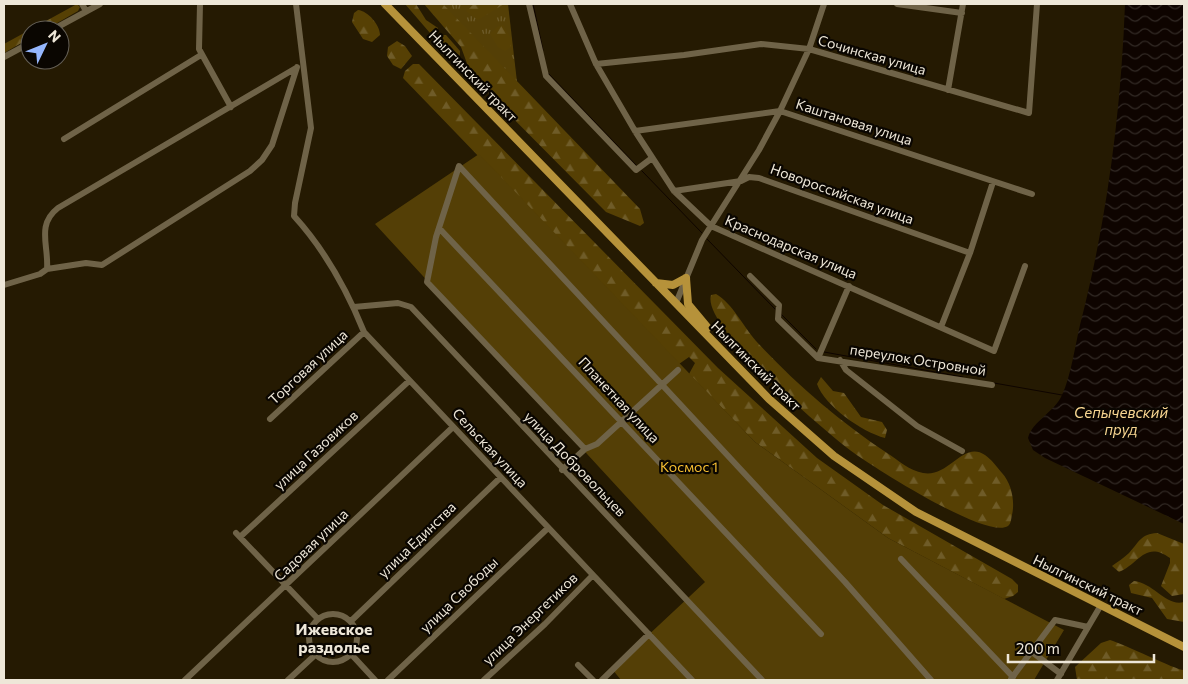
<svg xmlns="http://www.w3.org/2000/svg" width="1188" height="684" viewBox="0 0 1188 684" font-family="Commissioner,sans-serif">
<defs>
<pattern id="grass-tufts" width="24" height="20" patternUnits="userSpaceOnUse" patternTransform="scale(1.25)"><rect width="24" height="20" fill="#543f06"/><path d="M3 7l-1-3M5 7V3M7 7l1-3M15 17l-1-3M17 17v-4M19 17l1-3" fill="none" stroke="#6d5b2a"/></pattern>
<pattern id="forest-firs" width="22" height="20" patternUnits="userSpaceOnUse" patternTransform="scale(1.25)"><rect width="22" height="20" fill="#564004"/><path d="M5 1l3.5 6h-7zM16 11l3.5 6h-7z" fill="#6f5c28"/></pattern>
<pattern id="water-waves" width="16" height="10" patternUnits="userSpaceOnUse" patternTransform="scale(1.25)"><rect width="16" height="10" fill="#0e0400"/><path d="M0 5q4-4 8 0t8 0" fill="none" stroke="#312924"/></pattern>
</defs>
<rect width="100%" height="100%" fill="#251a02"/>
<!-- grass -->
<path fill="url(#grass-tufts)" d="M442,4H508L517,82Z"/>
<!-- forest -->
<path fill="url(#forest-firs)" d="M77,4L80,7L78,11L45,30H30V38L4,53V44Z
M405,4H416L426,20L438,28L436,34L430,33Z
M424,4H443L640,209L644,223L640,226L606,212L477,82L469,69L461,47Z
M474,4H504L478,20L466,11Z
M358,10C368,11 380,25 380,35L372,42L363,39L352,22L354,13Z
M503,25L511,39V47L505,51L498,47L490,34L497,27Z
M442,35H446L460,51V55L458,59L452,56L438,42L437,39Z
M397,41L405,46L412,56L401,69L393,65L387,56L388,47Z
M413,64H419L718,368L817,458L883,505L1012,579L1018,585V592L1013,596L1004,599L888,538L755,442L689,374L695,363L689,357L679,364L403,78L405,71Z
M716,294C733,304 743,326 756,341C795,383 839,421 887,453C898,460 910,471 923,473C949,478 963,440 985,455C991,459 997,467 1002,473C1012,484 1015,502 1012,515C1011,519 1011,524 1008,526C987,540 875,468 854,453C827,433 701,327 711,295Z
M821,377L833,391L844,393L861,417L882,422L887,430L885,438C862,432 825,406 817,384Z
M1157,533L1184,544V594L1172,596L1161,586L1170,563V558C1145,540 1139,564 1119,572L1112,566C1117,562 1124,558 1129,553C1139,542 1141,534 1157,533Z
M1134,581C1154,583 1166,607 1184,602V622L1167,619L1152,598L1131,593L1129,585Z
M1110,640C1124,644 1178,671 1184,670V680H1077L1075,667L1101,643Z"/>
<!-- green -->
<path fill="#543f06" d="M479,154L755,442L888,538L1064,630L1034,680H621L612,669L705,582L375,224Z"/>
<!-- water -->
<path fill="url(#water-waves)" d="M1125,4H1184V524L1045,458L1033,450L1028,438C1032,421 1055,412 1062,395C1071,376 1075,346 1080,325C1107,220 1121,112 1125,4Z"/>
<g fill="none" stroke-linecap="round" stroke-linejoin="round">
<!-- stream -->
<path stroke="#0e0400" stroke-width="1" d="M533,4L543,50
M548,73L636,165
M642,171L702,233
M707,239L775,309
M782,315L816,349
M824,352L963,377
M994,383L1062,395"/>
<!-- minor -->
<path stroke="#6f6348" stroke-width="6" d="M82,4L86,11
M200,4L199,49L231,107
M296,4L311,128L295,203L294,216C325,250 347,290 364,332L692,680
M529,4L546,76L636,170L652,158
M570,4L596,64L635,131L674,191L711,226L994,351L1025,266
M897,4L962,13
M52,30L100,4
M4,57L30,43
M596,64L684,55L761,44L809,49L1029,113L1037,4
M948,90L963,4
M635,131L780,111L1032,194
M64,139L201,55
M674,191L741,181L749,177L759,178L970,253
M439,228L821,634
M47,269L86,263L102,265L250,171L262,160L272,145L297,67
M750,276L779,305L778,319L818,358L992,385
M4,285L40,274L47,269C49,246 36,225 58,208L296,68
M676,303L702,240L759,150L780,111L809,49L824,4
M354,307L398,303L411,307L762,680
M941,327L970,253L993,182
M818,358L849,286
M840,360L846,370L917,426L962,451
M270,419L364,332
M585,449L427,282L436,237L459,166L845,582L931,680
M562,470L585,449L597,444L678,370
M236,533L318,619
M240,537L409,381
M901,559L1013,677
M309 638a24 24 0 1 1 48 0a24 24 0 1 1-48 0Z
M351,621L500,478
M1032,652L1061,674
M351,654L375,680
M578,665L593,680
M1011,679L1055,620L1088,627
M185,680L453,427
M288,680L315,655
M388,680L548,528
M484,680L545,624L592,576
M602,680L649,634
M1057,680L1101,605"/>
<!-- major -->
<path stroke="#b6923a" stroke-width="8" d="M385,4L769,399L834,456L916,512L1184,647
M686,278L688,304L708,328
M656,283L673,285L686,278"/>
</g>
<g text-anchor="middle" stroke-width="4.5" stroke-linejoin="round" paint-order="stroke">
<!-- street labels -->
<g font-size="14" fill="#eee7d8" stroke="#0a0601">
<text transform="translate(872 55) rotate(16)" y="5">Сочинская улица</text>
<text transform="translate(473 76) rotate(46)" y="5">Нылгинский тракт</text>
<text transform="translate(854 122) rotate(18)" y="5">Каштановая улица</text>
<text transform="translate(842 194) rotate(20)" y="5">Новороссийская улица</text>
<text transform="translate(791 247) rotate(23)" y="5">Краснодарская улица</text>
<text transform="translate(918 360) rotate(9)" y="5">переулок Островной</text>
<text transform="translate(756 366) rotate(45)" y="5">Нылгинский тракт</text>
<text transform="translate(308 367) rotate(-43)" y="5">Торговая улица</text>
<text transform="translate(619 400) rotate(47)" y="5">Планетная улица</text>
<text transform="translate(490 448) rotate(47)" y="5">Сельская улица</text>
<text transform="translate(316 450) rotate(-43)" y="5">улица Газовиков</text>
<text transform="translate(575 464) rotate(46)" y="5">улица Добровольцев</text>
<text transform="translate(417 540) rotate(-44)" y="5">улица Единства</text>
<text transform="translate(311 545) rotate(-44)" y="5">Садовая улица</text>
<text transform="translate(1088 585) rotate(26)" y="5">Нылгинский тракт</text>
<text transform="translate(459 595) rotate(-44)" y="5">улица Свободы</text>
<text transform="translate(530 619) rotate(-44)" y="5">улица Энергетиков</text>
</g>
<!-- park labels -->
<g font-size="14" fill="#f7bf31" stroke="#0a0601">
<text x="689" y="472">Космос 1</text>
</g>
<!-- water labels -->
<g font-size="15" font-style="italic" fill="#f7d691" stroke="#0a0601">
<text x="1121" y="418">Сепычевский<tspan x="1121" dy="17">пруд</tspan></text>
</g>
<!-- quarter labels -->
<g font-size="16" font-weight="bold" fill="#eee7d8" stroke="#0a0601">
<text x="334" y="635">Ижевское<tspan x="334" dy="18">раздолье</tspan></text>
</g>
</g>
<!-- border -->
<rect width="1188" height="684" fill="none" stroke="#eee7d8" stroke-width="10"/>
<!-- north arrow -->
<g transform="translate(45 45) rotate(47)"><circle r="24" fill="#0a0601" stroke="#656057"/>
<path d="M0-4L9 19L0 12L-9 19Z" fill="#95b6fd"/>
<text y="-8" font-size="14" font-weight="bold" text-anchor="middle" fill="#eee7d8">N</text>
</g>
<!-- scale -->
<path d="M1008 654v8h146v-8" fill="none" stroke="#eee7d8" stroke-width="2.5"/>
<text x="1016" y="654" font-size="15" fill="#eee7d8" stroke="#0a0601" stroke-width="4" paint-order="stroke">200 m</text>
</svg>
